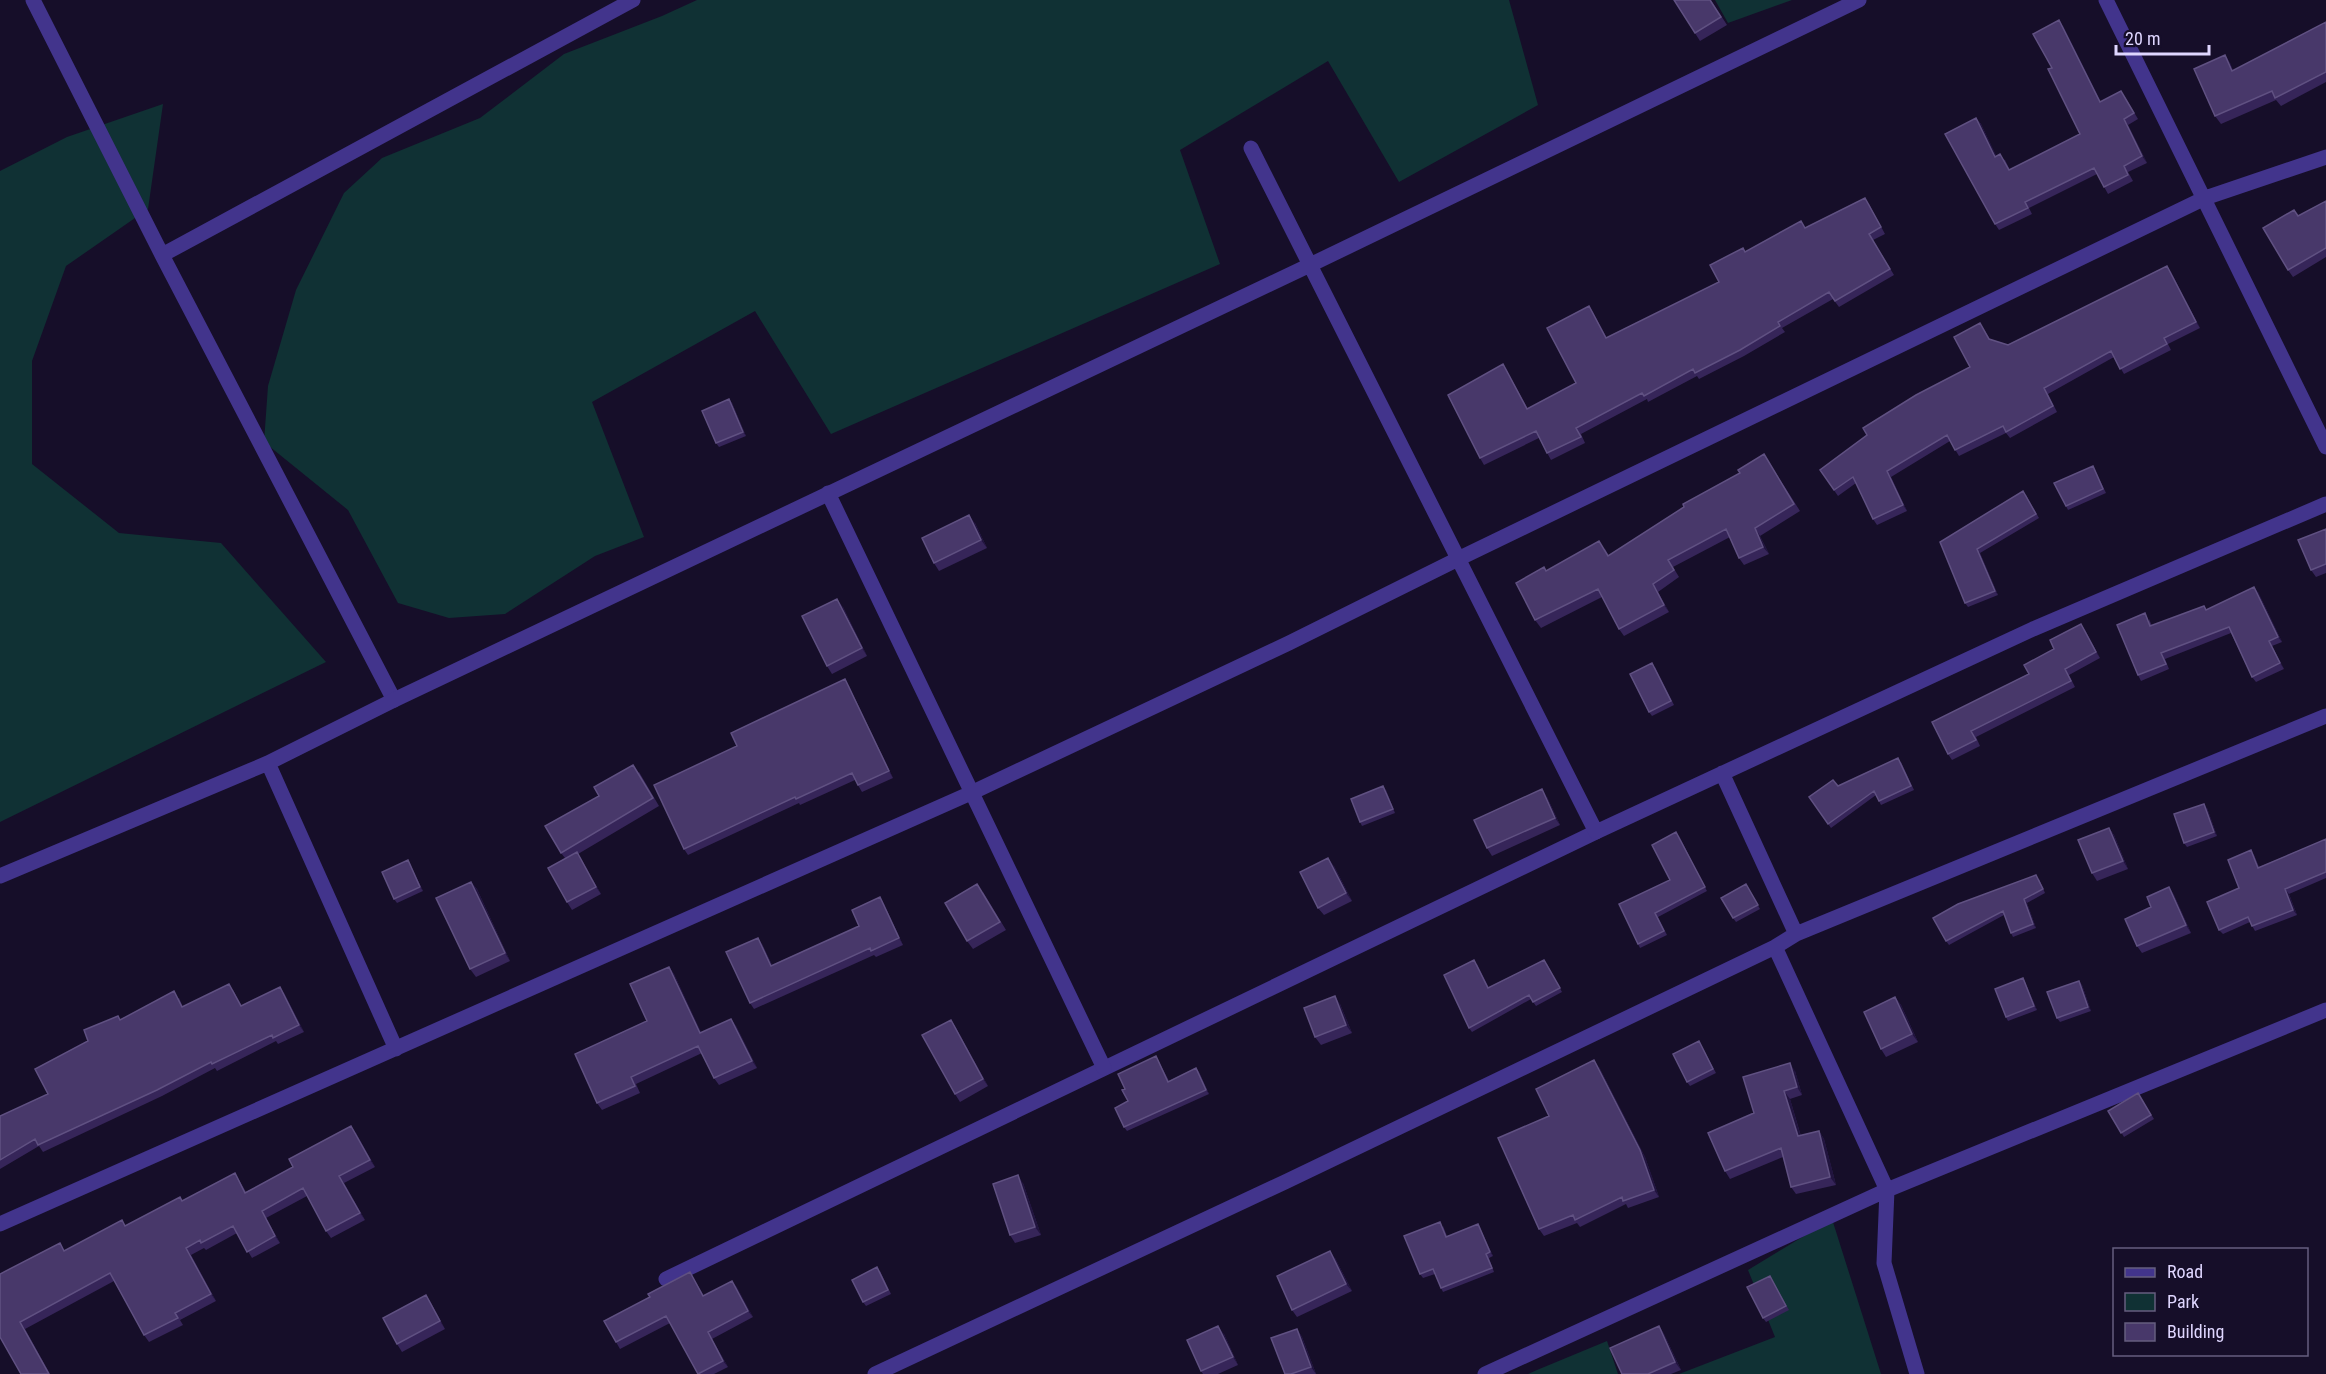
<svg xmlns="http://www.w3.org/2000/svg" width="2326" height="1374" viewBox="0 0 2326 1374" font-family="'Roboto Condensed',sans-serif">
<rect width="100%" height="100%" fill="#160e29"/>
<!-- green -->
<path fill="#103134" d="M697,0H1509L1538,105L1399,182L1328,61L1180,150L1220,264L831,434L755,311L592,402L644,537L595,556L505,614L449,618L398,603L348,510L264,442L268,386L296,290L344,193L382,158L480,118L564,54L662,16Z
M1715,0H1792L1728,23Z
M163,104L148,209L66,266L32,361V464L119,533L221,543L326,662L0,822V171L67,137Z
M1832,1219L1881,1374H1679L1775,1337L1748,1270Z
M1607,1341L1618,1374H1528L1537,1370Z"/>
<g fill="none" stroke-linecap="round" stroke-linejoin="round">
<!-- service -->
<path stroke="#42348c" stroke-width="15" d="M33,0L162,255L394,700
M162,255L633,0
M666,1279L1596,832"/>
<!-- minor -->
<path stroke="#42348c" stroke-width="15" d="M2106,0L2326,447
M1251,148L1596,832L2033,629L2326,504
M828,493L1104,1068
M268,763L396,1049
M1722,773L1796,934
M0,876L268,763L394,700L1310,265L1859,0
M1775,947L1887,1190L1884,1263L1917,1374
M0,1224L971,793L1289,643L1458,559L2205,198L2326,157
M875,1374L1285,1182L1775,947L1796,934L2326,716
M1485,1374L1887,1190L2326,1010"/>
</g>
<!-- wall -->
<path fill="#362559" d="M1674,0H1711L1727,25L1700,41Z
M2326,22V82L2281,106L2276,100L2221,124L2215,116L2225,55L2230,63L2233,71Z
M2063,26L2101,102L2125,97L2138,119L2128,125L2147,163L2128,172L2133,181L2108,194L2097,174L2029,208L2032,214L1999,230L1995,224L1976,118L1981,124L1996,156L2005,160L2010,170L2080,134L2052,68Z
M2326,201V257L2293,277L2288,270Z
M1869,204L1885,234L1873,240L1894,275L1839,307L1833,299L1782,328L1785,332L1744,356L1699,379L1697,376L1648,402L1647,399L1581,434L1585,443L1551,460L1539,438L1484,465L1480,458L1507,371L1528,409L1576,383L1589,306L1607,338L1719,282L1743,248L1745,252Z
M2167,266L2171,272L2200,328L2168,344L2171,350L2124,374L2114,357L2048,394L2057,412L2010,438L2006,433L1959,456L1950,441L1891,477L1907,511L1877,525L1873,519L1856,483L1838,496L1820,470L1970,367L1980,323L1990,339L2008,345Z
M729,399L732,403L746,436L719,447L716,443Z
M1769,462L1800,511L1760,536L1769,554L1744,565L1739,558L1730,537L1673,567L1679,577L1658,592L1669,612L1624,636L1619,629L1602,597L1541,628L1535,620L1544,567L1547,571L1605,549L1609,556L1740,473Z
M2095,470L2106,493L2068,510L2066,506Z
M2026,495L2039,518L1980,553L1998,595L1968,607L1965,603L1940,542Z
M975,523L987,548L939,571L934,563Z
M2326,529V573L2316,577L2311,570Z
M2258,592L2282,642L2272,646L2284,669L2256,682L2252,677L2231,633L2165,659L2169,669L2141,681L2138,675L2149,619L2152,626L2204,606L2207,610Z
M843,607L867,656L832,674L827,666Z
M2081,624L2085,630L2100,658L2069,675L2075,687L1976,737L1980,746L1952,760L1948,754L2029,674Z
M1655,667L1674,705L1652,716L1649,712Z
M849,686L893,778L862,792L855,780L800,805L799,803L688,855L684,849L737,746Z
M1901,762L1914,790L1881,805L1876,795L1831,828L1809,797Z
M639,772L659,806L578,854L601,894L572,910L567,902L565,858L561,853Z
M1386,790L1395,813L1362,826L1360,822Z
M1547,797L1560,825L1492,856L1487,848Z
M2207,808L2217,836L2187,847L2184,843Z
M2109,828L2114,835L2128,869L2097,881L2092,873Z
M1679,836L1707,891L1658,917L1667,935L1640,948L1638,944L1670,880Z
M2326,839V878L2289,894L2297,915L2255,931L2250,922L2223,934L2219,930L2254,855L2259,867Z
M410,864L423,891L397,903L394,899Z
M1334,866L1352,901L1324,915L1318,908Z
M2039,879L2045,893L2027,903L2036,928L2013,937L2011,933L2004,915L1949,945L1946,941Z
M471,882L477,889L510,961L476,977L470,969Z
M1746,884L1760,909L1736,922L1733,918Z
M2169,887L2174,895L2191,933L2142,953L2137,946L2151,907Z
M983,892L1006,930L973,949L967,941Z
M880,897L884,904L903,945L876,957L874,955L754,1009L750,1003L762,944L772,965L859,926Z
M1477,964L1489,988L1547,964L1562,992L1536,1006L1531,999L1472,1032L1469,1028Z
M669,967L674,974L701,1033L731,1019L736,1026L757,1068L719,1085L714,1078L702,1053L636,1084L640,1093L602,1110L597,1103L647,1021Z
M2079,981L2082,985L2091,1011L2060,1022L2057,1018Z
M2025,982L2037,1010L2008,1021L2006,1017Z
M233,990L242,1006L284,993L304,1032L278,1044L276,1041L217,1071L215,1068L162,1096L43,1152L39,1146L0,1169V1116L48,1094L88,1041L121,1020L179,998L183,1007Z
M1895,997L1901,1005L1918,1042L1886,1057L1881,1049Z
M1340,1004L1352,1033L1321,1045L1315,1037Z
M951,1020L956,1028L988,1086L960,1102L955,1094Z
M1699,1041L1716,1073L1690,1086L1687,1082Z
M1156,1056L1169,1081L1196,1068L1199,1072L1209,1094L1127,1131L1124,1127L1128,1101L1125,1089Z
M1599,1067L1645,1157L1659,1197L1628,1208L1626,1204L1580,1227L1577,1223L1544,1236L1539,1229L1549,1116Z
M1795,1071L1802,1095L1790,1099L1801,1136L1819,1131L1824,1139L1836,1185L1796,1194L1791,1187L1783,1157L1730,1179L1725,1171L1754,1113Z
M2138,1093L2154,1119L2124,1137L2108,1111Z
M356,1133L375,1167L344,1183L365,1220L331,1238L326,1231L307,1196L266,1218L280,1243L252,1258L237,1233L206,1250L204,1248L191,1255L216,1301L180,1320L183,1325L149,1342L144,1335L114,1281L25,1329L50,1374H21L0,1337L65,1250L126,1226L180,1197L182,1201L235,1173L246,1192Z
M1023,1183L1041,1235L1015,1243L1010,1235Z
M1443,1226L1447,1236L1480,1228L1493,1256L1489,1258L1494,1272L1443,1292L1441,1288L1435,1274L1423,1278L1420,1274Z
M1335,1258L1352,1291L1297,1317L1292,1310Z
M880,1271L891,1294L866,1306L863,1302Z
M1770,1276L1789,1310L1766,1322L1763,1318Z
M694,1279L704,1296L732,1281L753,1317L712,1339L728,1367L714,1374H698L670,1323L620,1349L616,1342L650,1297Z
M426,1295L431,1303L445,1329L402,1352L397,1344Z
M1659,1326L1664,1334L1681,1370L1671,1374H1622Z
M1297,1329L1302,1337L1316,1374H1285Z
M1224,1334L1238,1365L1218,1374H1203L1201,1371Z"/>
<!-- shaded-wall -->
<path fill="#21143e" d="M2059,20L2063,26L2104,109L2100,102Z
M2225,55L2230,63L2237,79L2232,71Z
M1976,118L1981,124L2000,163L1995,157Z
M2124,119L2128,125L2147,163L2142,156Z
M2167,266L2171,272L2200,328L2196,322Z
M1589,306L1593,312L1610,344L1606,338Z
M729,399L732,403L746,436L743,432Z
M1887,471L1891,477L1907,511L1903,505Z
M969,515L975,523L987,548L981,540Z
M1755,528L1760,536L1769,554L1763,547Z
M1977,549L1980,553L1998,595L1995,591Z
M1653,584L1658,592L1669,612L1664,605Z
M2254,587L2258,592L2282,642L2278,637Z
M837,599L843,607L867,656L862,648Z
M2081,624L2085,630L2100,658L2096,652Z
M2269,641L2272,646L2284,669L2280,663Z
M845,679L849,686L893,778L889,771Z
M1383,786L1386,790L1395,813L1393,809Z
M1542,789L1547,797L1560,825L1555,818Z
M2204,804L2207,808L2217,836L2214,832Z
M2109,828L2114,835L2128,869L2123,861Z
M1676,832L1679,836L1707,891L1705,887Z
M2251,850L2254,855L2261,873L2258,868Z
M577,852L582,860L601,894L596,887Z
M1328,858L1334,866L1352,901L1346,893Z
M408,860L410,864L423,891L420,887Z
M471,882L477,889L510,961L505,953Z
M2169,887L2174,895L2191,933L2186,925Z
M2285,889L2289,894L2297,915L2293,910Z
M880,897L884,904L903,945L899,938Z
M2024,899L2027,903L2036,928L2033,924Z
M758,938L762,944L776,973L771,966Z
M669,967L674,974L705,1040L700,1033Z
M2023,978L2025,982L2037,1010L2034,1006Z
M2079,981L2082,985L2091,1011L2088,1007Z
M280,987L284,993L304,1032L299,1025Z
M1335,996L1340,1004L1352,1033L1346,1025Z
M1895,997L1901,1005L1918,1042L1912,1034Z
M731,1019L736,1026L757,1068L752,1061Z
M951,1020L956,1028L988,1086L983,1079Z
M1594,1060L1599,1067L1645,1157L1659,1197L1654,1190Z
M1790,1063L1795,1071L1802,1095L1797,1087Z
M1196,1068L1199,1072L1209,1094L1206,1090Z
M1784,1091L1790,1099L1803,1144L1798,1136Z
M351,1126L356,1133L375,1167L370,1160Z
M1819,1131L1824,1139L1836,1185L1830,1177Z
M1018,1175L1023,1183L1041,1235L1035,1227Z
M339,1176L344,1183L365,1220L360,1213Z
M262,1211L266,1218L280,1243L275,1236Z
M1478,1224L1480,1228L1493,1256L1490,1252Z
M186,1248L191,1255L216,1301L211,1294Z
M1330,1251L1335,1258L1352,1291L1346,1284Z
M732,1281L737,1287L753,1317L748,1311Z
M426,1295L431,1303L445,1329L440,1321Z
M20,1322L25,1329L50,1374H49Z
M1218,1326L1224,1334L1238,1365L1233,1357Z
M1659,1326L1664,1334L1681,1370L1675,1362Z
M1297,1329L1302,1337L1316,1374L1311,1367Z
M708,1332L728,1367L723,1361Z"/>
<!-- building -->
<path fill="#48386a" stroke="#605182" stroke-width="1.5" d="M1674,0H1710L1721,17L1695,33Z
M2059,20L2100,102L2121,91L2134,113L2124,119L2142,156L2124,166L2128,175L2104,187L2094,168L2025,202L2028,208L1995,224L1945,134L1976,118L1995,157L2000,154L2009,170L2080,134L2048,69L2052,68L2033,34Z
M2326,22V72L2275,98L2272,91L2215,116L2194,69L2225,55L2232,71Z
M1865,198L1881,227L1869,234L1890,269L1835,301L1829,292L1778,322L1780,326L1740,350L1695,373L1693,369L1644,396L1642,393L1576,428L1581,437L1547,453L1536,431L1480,458L1448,395L1503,364L1527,409L1576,383L1547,328L1589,306L1606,338L1719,282L1710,265L1743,248L1745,252L1801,221L1805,228Z
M2326,201V248L2288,270L2263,228L2294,210L2298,216Z
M2167,266L2196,322L2164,338L2167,344L2120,369L2111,351L2044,388L2053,406L2006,432L2003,426L1955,450L1947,435L1887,471L1903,505L1873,519L1853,477L1834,490L1820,470L1867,435L1863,428L1916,395L1970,367L1954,337L1980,323L1989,339L2008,345Z
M729,399L743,432L716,443L702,411Z
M1764,454L1794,504L1755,528L1763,547L1739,558L1726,529L1668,560L1674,570L1653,584L1664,605L1619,629L1598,589L1535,620L1516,583L1544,567L1546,571L1599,541L1608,556L1684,507L1683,504L1740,473L1738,470Z
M2093,466L2103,489L2066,506L2054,483Z
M2023,491L2036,514L1977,549L1995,591L1965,603L1940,542Z
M969,515L981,540L934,563L922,538Z
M2326,529V564L2311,570L2298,540Z
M2254,587L2278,637L2269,641L2280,663L2252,677L2229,627L2161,653L2166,664L2138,675L2117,625L2145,613L2150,626L2204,606L2206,610Z
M837,599L862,648L827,666L802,616Z
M2081,624L2096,652L2065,669L2071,681L1971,731L1976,740L1948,754L1932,722L2029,674L2024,665L2054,649L2050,640Z
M1652,663L1671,701L1649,712L1630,674Z
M845,679L889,771L858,785L852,773L796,799L795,797L684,849L654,785L737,746L731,733Z
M1898,758L1911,786L1879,801L1874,791L1828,824L1809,797L1833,780L1838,786Z
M633,765L653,798L561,853L545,826L599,796L594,787Z
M1383,786L1393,809L1360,822L1351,799Z
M1542,789L1555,818L1487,848L1474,820Z
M2204,804L2214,832L2184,843L2174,814Z
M2109,828L2123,861L2092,873L2078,840Z
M1676,832L1705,887L1655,913L1664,931L1638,944L1619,904L1670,880L1652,845Z
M2326,839V872L2285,889L2293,910L2252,926L2248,917L2219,930L2207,902L2239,888L2228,860L2251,850L2258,868Z
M577,852L596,887L567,902L548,868Z
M1328,858L1346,893L1318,908L1300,872Z
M408,860L420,887L394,899L382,872Z
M2036,875L2043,889L2024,899L2033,924L2011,933L2003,911L1946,941L1933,918L1958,904Z
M471,882L505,953L470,969L436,898Z
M977,884L1000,922L967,941L945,903Z
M1746,884L1758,905L1733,918L1721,898Z
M2169,887L2186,925L2137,946L2125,919L2151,907L2147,897Z
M880,897L899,938L871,951L870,948L750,1003L726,952L758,938L771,966L859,926L852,910Z
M1474,960L1488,988L1544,960L1560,988L1533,1002L1529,995L1469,1028L1444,975Z
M669,967L700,1033L731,1019L752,1061L714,1078L698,1046L631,1077L635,1086L597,1103L575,1054L647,1021L630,984Z
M2023,978L2034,1006L2006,1017L1995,989Z
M2079,981L2088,1007L2057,1018L2047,992Z
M229,984L241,1006L280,987L299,1025L273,1038L272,1035L212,1064L211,1062L157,1090L38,1145L35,1139L0,1160V1116L48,1094L35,1069L88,1041L84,1030L118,1016L120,1020L174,991L182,1007Z
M1335,996L1346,1025L1315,1037L1304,1008Z
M1895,997L1912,1034L1881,1049L1864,1012Z
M951,1020L983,1079L955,1094L922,1035Z
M1699,1041L1713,1069L1687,1082L1673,1054Z
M1156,1056L1168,1082L1196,1068L1206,1090L1124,1127L1115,1108L1128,1101L1122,1090L1125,1089L1118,1074Z
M1594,1060L1640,1150L1654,1190L1623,1201L1622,1197L1575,1220L1573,1215L1539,1229L1498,1138L1549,1116L1536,1089Z
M1790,1063L1797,1087L1784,1091L1798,1136L1819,1131L1830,1177L1791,1187L1781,1148L1725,1171L1708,1133L1754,1113L1743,1077Z
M2138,1093L2151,1115L2121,1133L2108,1111Z
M351,1126L370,1160L339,1176L360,1213L326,1231L303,1188L262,1211L275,1236L247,1252L233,1226L201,1243L200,1240L186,1248L211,1294L175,1313L178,1318L144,1335L110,1273L20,1322L49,1374H21L0,1337V1274L60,1243L64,1251L122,1220L125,1226L180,1197L182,1201L235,1173L245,1193L293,1167L289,1159Z
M1018,1175L1035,1227L1010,1235L993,1184Z
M1440,1222L1446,1237L1478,1224L1490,1252L1486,1254L1492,1268L1441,1288L1433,1269L1420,1274L1404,1236Z
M1330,1251L1346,1284L1292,1310L1277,1276Z
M877,1267L888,1290L863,1302L852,1280Z
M690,1272L703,1296L732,1281L748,1311L708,1332L723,1361L698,1374L666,1316L616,1342L604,1321L650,1297L648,1294Z
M1770,1276L1786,1306L1763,1318L1747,1287Z
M426,1295L440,1321L397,1344L383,1318Z
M1218,1326L1233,1357L1201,1371L1187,1340Z
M1659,1326L1675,1362L1648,1374H1622L1610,1348Z
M1297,1329L1311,1367L1291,1374H1285L1271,1338Z"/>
<!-- legend -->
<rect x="2113" y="1248" width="195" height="108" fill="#160e29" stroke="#665e7f" stroke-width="1.5"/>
<rect x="2125" y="1268" width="30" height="9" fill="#42348c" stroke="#665e7f" stroke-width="1.5"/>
<text x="2167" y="1278" font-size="18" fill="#dfd6ff">Road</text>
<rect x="2125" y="1293" width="30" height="18" fill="#103134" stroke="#665e7f" stroke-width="1.5"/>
<text x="2167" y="1308" font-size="18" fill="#dfd6ff">Park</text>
<rect x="2125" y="1323" width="30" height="18" fill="#48386a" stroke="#665e7f" stroke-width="1.5"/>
<text x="2167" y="1338" font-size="18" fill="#dfd6ff">Building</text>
<!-- scale -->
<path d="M2116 45v9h93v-9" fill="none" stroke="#dfd6ff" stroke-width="3"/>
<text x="2125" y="45" font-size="18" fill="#dfd6ff" stroke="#160e29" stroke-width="4.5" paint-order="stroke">20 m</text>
</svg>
